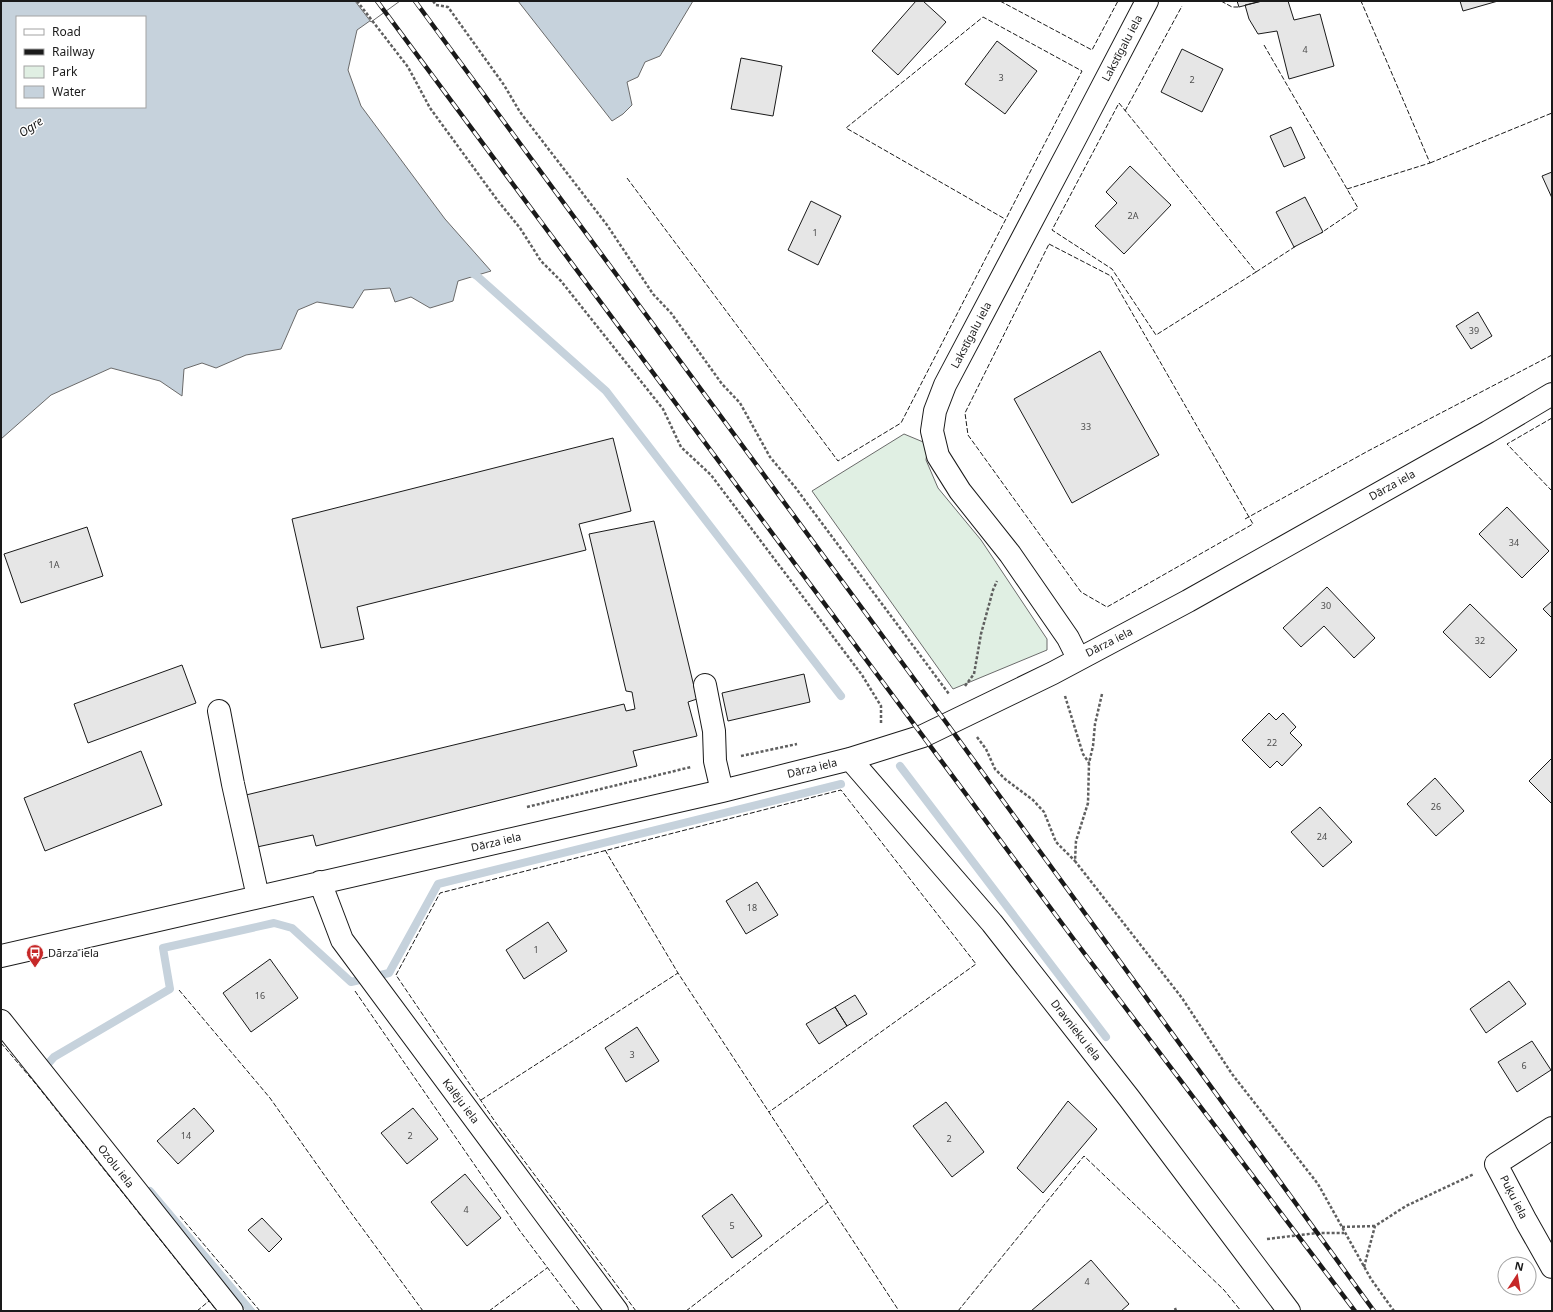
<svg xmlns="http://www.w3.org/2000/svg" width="1553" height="1312" viewBox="0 0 1553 1312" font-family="'Noto Sans',sans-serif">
<rect width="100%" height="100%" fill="#fff"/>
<!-- green -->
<path fill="#e0efe3" stroke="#6a6a6a" d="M904,434L928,444L926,460L938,488L981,540L1047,639V650L953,689L812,491Z"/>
<!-- water -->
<path fill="#c6d2dc" stroke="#6a6a6a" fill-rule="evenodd" d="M1,1H398L357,30L348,70L361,106L445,219L491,271L458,281L453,301L430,308L411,297L395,302L390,288L364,290L353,308L317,302L298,310L281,349L246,355L216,368L202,363L184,369L182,396L160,381L111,368L51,395L1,439ZM17,17H145V107H17Z
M518,1H693L660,56L645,62L638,77L627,82L632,105L623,114L612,121Z"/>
<!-- pier -->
<path fill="#fff" stroke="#6a6a6a" d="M355,1H400L371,22Z"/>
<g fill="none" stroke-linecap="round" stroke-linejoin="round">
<!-- stream -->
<path stroke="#c6d2dc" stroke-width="8" d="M469,271L477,276L606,391L841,696
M900,766L1106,1037
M50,1071L46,1066L54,1057L170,989L163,948L274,923L292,928L351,982L389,973L438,884L841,784
M150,1191L251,1311"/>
</g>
<!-- building -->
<path fill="#e6e6e6" stroke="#1a1a1a" d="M916,1H923L946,22L898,75L872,51Z
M1237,1H1262L1239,7Z
M1262,1H1288L1294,20L1320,14L1334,66L1289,79L1277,31L1258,34L1249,19L1245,5Z
M1460,1H1498L1463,11Z
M997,41L1037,71L1005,114L965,84Z
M1182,49L1223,69L1202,112L1161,92Z
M741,58L782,66L773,116L731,109Z
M1291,127L1305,158L1284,167L1270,136Z
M1130,166L1171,205L1124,254L1095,226L1117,203L1106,192Z
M1552,172V198L1542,176Z
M1305,197L1323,232L1294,247L1276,212Z
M811,201L841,216L818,265L788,250Z
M1478,312L1492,336L1471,349L1456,326Z
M1100,351L1159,455L1072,503L1014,399Z
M613,438L631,511L579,524L586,550L357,607L364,639L321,648L292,519Z
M1507,507L1549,551L1522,578L1479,534Z
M654,521L697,699L688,702L697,736L633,751L637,766L316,846L313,835L257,847L246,795L624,704L626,711L635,709L632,692L626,691L589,534Z
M87,527L103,576L21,603L4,554Z
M1327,587L1375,638L1354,658L1324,626L1301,647L1283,628Z
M1552,601V618L1543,609Z
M1470,604L1517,650L1490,678L1443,632Z
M182,665L196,703L88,743L74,704Z
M804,674L810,702L728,721L722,693Z
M1269,713L1276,720L1283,713L1296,727L1290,733L1302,745L1282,766L1277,761L1270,768L1242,740Z
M141,751L162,805L45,851L24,798Z
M1552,758V804L1529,781Z
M1435,778L1464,811L1436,836L1407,804Z
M1320,807L1352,842L1323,867L1291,832Z
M757,882L778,915L746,934L726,901Z
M548,922L567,951L524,979L506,950Z
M270,959L298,998L251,1032L223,993Z
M1509,981L1526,1004L1486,1033L1470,1009Z
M855,995L867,1014L847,1026L835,1007Z
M835,1007L847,1026L819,1044L806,1024Z
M637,1027L659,1061L626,1082L605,1048Z
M1532,1041L1551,1070L1517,1092L1498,1062Z
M1068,1101L1097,1129L1043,1193L1017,1168Z
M946,1102L984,1152L952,1177L913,1126Z
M194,1108L214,1131L178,1164L157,1141Z
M413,1108L438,1139L407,1164L381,1133Z
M465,1174L501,1218L467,1246L431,1202Z
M732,1194L762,1236L732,1258L702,1216Z
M262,1218L282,1239L269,1252L248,1230Z
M1091,1260L1129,1304L1121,1311H1031Z"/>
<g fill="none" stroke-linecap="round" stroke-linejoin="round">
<!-- minor casing -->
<g stroke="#1a1a1a" stroke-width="24">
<path id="minor" d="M1078,658L1068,638L1010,554L960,491L938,456L932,431L935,411L945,385L1077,135L1147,1
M705,685L714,731L715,761L722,791
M219,711L233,784L258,897
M850,759L992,923L1129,1098L1289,1311
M320,882L342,940L617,1311
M1,956L722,791L850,759L923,736L1053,673L1188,601L1488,432L1552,394
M1,1021L232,1311
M1552,1128L1496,1164L1526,1221L1552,1267"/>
</g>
<!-- path -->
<path stroke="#5f5f5f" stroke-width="2.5" stroke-dasharray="3 2" stroke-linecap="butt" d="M357,1L408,67L430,108L498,201L520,228L541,261L561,281L663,409L681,447L711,475L862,675L881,706V724
M433,1L436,5L448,7L504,85L520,112L607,225L653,294L671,313L722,384L740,403L770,457L795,487L949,694
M965,686L974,674L981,634L993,590L997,581
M1102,694L1095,724L1093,746L1089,763L1088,803L1076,841L1075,861L1182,998L1232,1074L1318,1184L1371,1279L1394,1311
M1065,696L1083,754L1089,763
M977,737L986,749L995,769L1005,779L1033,800L1044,812L1056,842L1075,861
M741,756L797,744
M527,807L691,767
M1342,1227L1375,1226
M1267,1239L1317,1233H1344
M1364,1267L1375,1226L1406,1206L1474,1174
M1175,1308L1176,1311"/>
<!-- minor -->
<use href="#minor" stroke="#fff" stroke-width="22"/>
<!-- rail casing -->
<g stroke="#1a1a1a" stroke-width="4.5">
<path id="rail" d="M377,1L1078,945L1355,1311
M415,1L948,725L1374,1311"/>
</g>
<!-- rail -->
<use href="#rail" stroke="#fff" stroke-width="3" stroke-dasharray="9" stroke-linecap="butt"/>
<!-- fence -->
<path stroke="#1a1a1a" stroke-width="1" stroke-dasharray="5 2" stroke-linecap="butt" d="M1000,1L1092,50L1118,1
M1221,1L1232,7H1239
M1264,45L1358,208L1321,233
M1119,103L1256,272L1156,335L1112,269L1052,230Z
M1125,111L1182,6
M1430,163L1552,113
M627,178L838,461L901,423L1082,71L983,17L846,128L1005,219
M1347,189L1430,163L1361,1
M1049,244L1111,276L1253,524L1107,607L1081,592L968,435L965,413Z
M1256,272L1296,246
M1552,418L1507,444L1552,491
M1245,519L1368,451L1552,355
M605,850L678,973L899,1311
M179,990L270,1098L349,1210L423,1311
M355,991L520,1231L580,1311
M1,1043L35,1083L217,1311
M481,1100L678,973
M180,1216L260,1311
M197,1311L209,1301
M489,1311L547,1268
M636,1311L496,1123L396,975L440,893L841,790L976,964L769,1112
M686,1311L828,1202
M958,1311L1084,1156L1224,1290L1241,1311"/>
</g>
<!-- icons -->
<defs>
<g id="bus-pin" transform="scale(0.9)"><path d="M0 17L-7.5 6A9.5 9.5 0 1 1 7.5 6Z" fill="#c62828" stroke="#fff"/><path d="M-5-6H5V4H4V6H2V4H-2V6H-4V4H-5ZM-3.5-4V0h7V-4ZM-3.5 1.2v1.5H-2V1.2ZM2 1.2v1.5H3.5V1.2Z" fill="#fff"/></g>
</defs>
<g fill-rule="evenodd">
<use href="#bus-pin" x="35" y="953"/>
</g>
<g text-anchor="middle" stroke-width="3" stroke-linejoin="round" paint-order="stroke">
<!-- number labels -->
<g font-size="9" fill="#4d4d4d">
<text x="1305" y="53">4</text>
<text x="1001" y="81">3</text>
<text x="1192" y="83">2</text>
<text x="1133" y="219">2A</text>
<text x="815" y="236">1</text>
<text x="1474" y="334">39</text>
<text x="1086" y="430">33</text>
<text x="1514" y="546">34</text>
<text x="54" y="568">1A</text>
<text x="1326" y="609">30</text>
<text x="1480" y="644">32</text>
<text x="1272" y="746">22</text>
<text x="1436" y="810">26</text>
<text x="1322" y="840">24</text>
<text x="752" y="911">18</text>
<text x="536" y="953">1</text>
<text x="260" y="999">16</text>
<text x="632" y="1058">3</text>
<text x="1524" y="1069">6</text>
<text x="186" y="1139">14</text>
<text x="410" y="1139">2</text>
<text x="949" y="1142">2</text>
<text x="466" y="1213">4</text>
<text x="732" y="1229">5</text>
<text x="1087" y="1285">4</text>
</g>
<!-- street labels -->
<g font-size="11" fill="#1a1a1a" stroke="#fff">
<text transform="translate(1122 48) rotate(-62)" y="4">Lakstīgalu iela</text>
<text transform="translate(971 335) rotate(-62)" y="4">Lakstīgalu iela</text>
<text transform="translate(1392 485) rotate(-29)" y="4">Dārza iela</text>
<text transform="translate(1109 642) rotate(-27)" y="4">Dārza iela</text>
<text transform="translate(812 768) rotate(-14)" y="4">Dārza iela</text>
<text transform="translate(496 842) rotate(-13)" y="4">Dārza iela</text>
<text transform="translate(1076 1030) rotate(52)" y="4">Dravnieku iela</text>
<text transform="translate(461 1101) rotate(53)" y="4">Kalēju iela</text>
<text transform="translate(116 1166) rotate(52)" y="4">Ozolu iela</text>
<text transform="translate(1514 1197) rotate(63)" y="4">Puķu iela</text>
</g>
<!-- poi labels -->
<g font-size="11" fill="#1a1a1a" stroke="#fff" text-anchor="start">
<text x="48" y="957">Dārza iela</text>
</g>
<!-- water labels -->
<g font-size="12" font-style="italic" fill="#1a1a1a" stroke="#fff">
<text transform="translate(31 127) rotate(-33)" y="4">Ogre</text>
</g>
</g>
<!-- border -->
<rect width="1553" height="1312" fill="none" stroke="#1a1a1a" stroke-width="4"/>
<!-- legend -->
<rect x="16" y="16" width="130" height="92" fill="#ffffff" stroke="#a3a3a3"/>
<rect x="24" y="29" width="20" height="6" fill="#ffffff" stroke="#a3a3a3"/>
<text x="52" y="36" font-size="12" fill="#1a1a1a">Road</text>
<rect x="24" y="49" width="20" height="6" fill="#1a1a1a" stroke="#a3a3a3"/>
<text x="52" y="56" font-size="12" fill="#1a1a1a">Railway</text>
<rect x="24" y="66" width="20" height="12" fill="#e0efe3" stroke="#a3a3a3"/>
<text x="52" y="76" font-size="12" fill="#1a1a1a">Park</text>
<rect x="24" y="86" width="20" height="12" fill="#c6d2dc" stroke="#a3a3a3"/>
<text x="52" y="96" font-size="12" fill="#1a1a1a">Water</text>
<!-- north arrow -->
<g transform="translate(1517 1276) rotate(12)"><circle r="19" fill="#ffffff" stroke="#a3a3a3"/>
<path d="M0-3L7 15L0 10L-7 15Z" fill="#c62828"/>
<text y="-6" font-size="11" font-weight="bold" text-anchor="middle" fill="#1a1a1a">N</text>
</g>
</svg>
